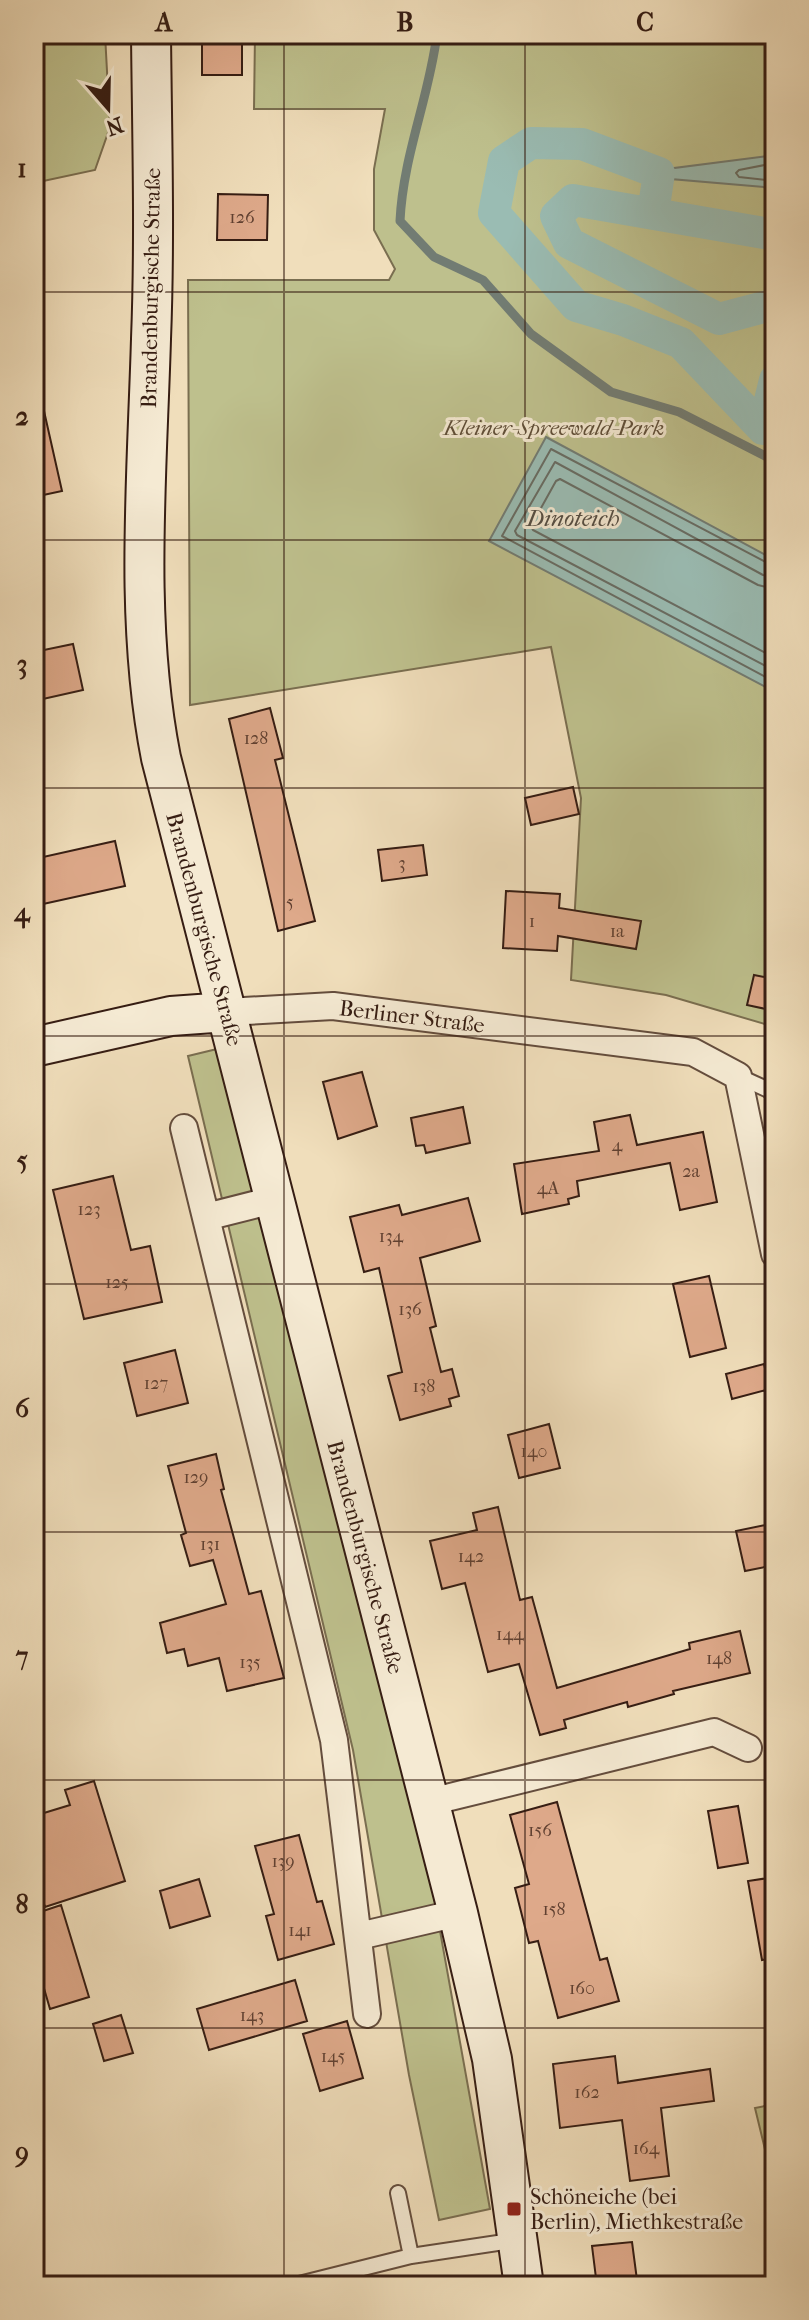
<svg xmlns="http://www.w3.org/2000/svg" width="809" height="2320" viewBox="0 0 809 2320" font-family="'IM FELL French Canon',serif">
<rect width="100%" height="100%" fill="#f0debb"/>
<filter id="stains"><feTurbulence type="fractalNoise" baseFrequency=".0025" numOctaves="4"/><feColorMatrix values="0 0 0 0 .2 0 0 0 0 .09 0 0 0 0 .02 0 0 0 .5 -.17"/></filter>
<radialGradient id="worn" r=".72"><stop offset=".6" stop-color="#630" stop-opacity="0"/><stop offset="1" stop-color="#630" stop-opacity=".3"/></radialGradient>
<!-- green -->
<path fill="#bec08d" stroke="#7a6e50" stroke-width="2" d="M34,34H105L110,127L95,170L34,183Z
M255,34H775V1027L666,995L571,980L581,798L551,647L190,705L188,280H389L395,269L374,230V169L385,109H254Z
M217,1049L419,1814L490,2209L439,2220L409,2075L353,1750L188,1056Z
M775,2104V2191L755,2108Z"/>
<!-- water -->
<path fill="#9abcb3" stroke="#727c73" stroke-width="2" d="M775,155V188L659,178V170Z
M546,437L775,560V692L489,541Z"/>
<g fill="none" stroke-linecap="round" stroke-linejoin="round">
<!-- shore -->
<path stroke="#686c63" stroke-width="2" d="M775,163L739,170L736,173L739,177L775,181
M775,567L551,449L502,536L775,682
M775,577L763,575L555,462L515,531L517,535L775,671
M775,589L758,585L560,479L556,481L531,526L533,530L775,658"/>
<!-- stream -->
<path stroke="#727c73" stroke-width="9" d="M437,34C429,98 403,156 400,221L434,257L483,280L531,334L611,392L679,412L775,461"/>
<!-- canal -->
<path stroke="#9abcb3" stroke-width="32" d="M653,213L659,173L582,144L531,143L504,161L494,213L576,306L623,320L681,343L763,429L775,380
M775,235L573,200L556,216L569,243L719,319L775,304"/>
</g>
<!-- building -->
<path fill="#dea98a" stroke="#361d13" stroke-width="2" d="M202,34H242V75H202Z
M218,194L268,195L267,240H217Z
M44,411L62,491L34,497V412Z
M73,644L83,690L34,701V652Z
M270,708L283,758L275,760L315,921L278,931L229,719Z
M573,787L579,814L531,825L525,798Z
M115,841L125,886L34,906V859Z
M423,845L427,875L382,881L378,850Z
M506,891L560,894L559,908L641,921L636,949L558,936L557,951L503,948Z
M754,975L775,979V1011L747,1005Z
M362,1072L377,1126L338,1139L323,1082Z
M463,1107L470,1143L426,1153L424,1145L416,1146L411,1118Z
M630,1115L637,1145L703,1132L717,1202L680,1210L670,1163L577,1181L579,1196L568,1199L569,1204L522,1214L514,1164L599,1151L594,1122Z
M113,1176L131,1250L150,1246L162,1302L84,1319L53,1190Z
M468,1198L480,1241L420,1258L436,1326L430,1328L441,1372L452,1369L459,1396L449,1399L451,1406L400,1420L388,1376L402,1372L379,1268L364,1272L350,1217L399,1205L402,1215Z
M709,1276L726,1348L690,1357L673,1284Z
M175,1350L188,1403L137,1416L124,1363Z
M764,1364L770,1389L732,1399L726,1374Z
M549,1424L560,1468L519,1478L508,1435Z
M216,1454L224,1489L221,1490L249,1594L261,1591L284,1678L227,1691L219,1658L188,1666L184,1649L167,1653L160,1623L226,1604L213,1560L190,1566L181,1535L186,1533L168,1466Z
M498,1507L520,1600L532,1597L557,1688L690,1649L689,1643L740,1631L750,1673L673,1691L674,1694L628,1707L627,1702L564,1720L566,1728L540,1735L519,1664L488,1672L465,1583L442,1589L430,1541L477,1530L473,1513Z
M775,1523V1565L745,1571L736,1531Z
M94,1781L125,1881L45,1907L34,1871V1816L70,1805L65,1790Z
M557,1802L600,1960L607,1958L619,2001L558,2018L538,1941L529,1943L515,1888L529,1884L510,1815Z
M738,1806L748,1863L718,1868L708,1811Z
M299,1835L317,1902L322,1901L334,1944L278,1960L266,1916L274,1914L255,1846Z
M775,1877V1958L762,1960L748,1881Z
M199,1879L210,1916L170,1928L160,1891Z
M61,1905L89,1997L50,2009L34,1954V1914Z
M295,1980L307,2021L209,2050L197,2009Z
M121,2015L133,2053L104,2061L93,2024Z
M347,2021L363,2078L320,2091L303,2034Z
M615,2056L618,2083L710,2069L714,2101L661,2108L669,2176L630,2181L622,2120L560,2128L553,2064Z
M632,2242L637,2280L597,2286L592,2246Z"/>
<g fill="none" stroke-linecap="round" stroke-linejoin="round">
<!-- lane casing -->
<g stroke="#644d3d" stroke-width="18">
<path id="lane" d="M738,1076L775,1093
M398,2193L411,2256
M291,2286L411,2256L517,2240"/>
</g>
<!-- street casing -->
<g stroke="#644d3d" stroke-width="30">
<path id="street" d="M227,1012L333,1006L693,1052L738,1076L775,1254
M184,1128L334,1740L367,2014
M206,1217L273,1200
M430,1802L714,1732L748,1748
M359,1936L458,1913"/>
</g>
<!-- secondary casing -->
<g stroke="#361d13" stroke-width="42">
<path id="secondary" d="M151,34C152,135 155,237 151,339C147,478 134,621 161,758L458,1913L492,2059L524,2286
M34,1047L171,1016L227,1012"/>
</g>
<!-- lane -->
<use href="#lane" stroke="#f5ead3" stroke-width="14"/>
<!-- street -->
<use href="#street" stroke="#f5ead3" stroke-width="26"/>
<!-- secondary -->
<use href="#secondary" stroke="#f5ead3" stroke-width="38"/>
</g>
<!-- grid -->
<path fill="none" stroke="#361d13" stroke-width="2" stroke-opacity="0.55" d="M284,34V2286M525,34V2286M34,292H775M34,540H775M34,788H775M34,1036H775M34,1284H775M34,1532H775M34,1780H775M34,2028H775"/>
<!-- markers -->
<rect fill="#8f2418" stroke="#f5ead3" stroke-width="3" x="506" y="2201" width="16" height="16" rx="4"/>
<g text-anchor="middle" stroke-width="6" stroke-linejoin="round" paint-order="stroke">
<!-- number labels -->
<g font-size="18" fill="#604031">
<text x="242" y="223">126</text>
<text x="256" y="744">128</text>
<text x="402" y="869">3</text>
<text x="290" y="908">5</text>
<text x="532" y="927">1</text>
<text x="617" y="937">1a</text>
<text x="617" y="1151">4</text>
<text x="691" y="1177">2a</text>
<text x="548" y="1194">4A</text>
<text x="89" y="1215">123</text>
<text x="391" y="1242">134</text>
<text x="117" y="1288">125</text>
<text x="410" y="1315">136</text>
<text x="156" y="1389">127</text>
<text x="424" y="1392">138</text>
<text x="534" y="1457">140</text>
<text x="196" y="1483">129</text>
<text x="210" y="1550">131</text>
<text x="471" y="1562">142</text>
<text x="510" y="1640">144</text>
<text x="719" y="1664">148</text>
<text x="250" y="1668">135</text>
<text x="540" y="1836">156</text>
<text x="283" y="1867">139</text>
<text x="554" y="1915">158</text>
<text x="300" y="1936">141</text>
<text x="582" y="1994">160</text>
<text x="252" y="2021">143</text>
<text x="333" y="2062">145</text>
<text x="587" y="2098">162</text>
<text x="646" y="2154">164</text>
</g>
<!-- street labels -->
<g font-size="22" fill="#361d13" stroke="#f5ead3">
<text transform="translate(150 288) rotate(-89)" y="8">Brandenburgische Straße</text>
<text transform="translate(205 929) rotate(75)" y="8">Brandenburgische Straße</text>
<text transform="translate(412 1016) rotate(7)" y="8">Berliner Straße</text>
<text transform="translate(366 1557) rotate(75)" y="8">Brandenburgische Straße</text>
</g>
<!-- park labels -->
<g font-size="22" font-style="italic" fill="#5f4e38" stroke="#f5ead3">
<text x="554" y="435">Kleiner-Spreewald-Park</text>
</g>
<!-- poi labels -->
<g font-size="22" fill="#361d13" stroke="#f5ead3" text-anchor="start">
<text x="530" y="2204">Schöneiche (bei<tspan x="530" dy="25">Berlin), Miethkestraße</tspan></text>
</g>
<!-- water labels -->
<g font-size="24" font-style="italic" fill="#544d43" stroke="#f5ead3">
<text x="573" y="526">Dinoteich</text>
</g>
</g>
<!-- margin -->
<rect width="809" height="2320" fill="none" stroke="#f0debb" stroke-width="88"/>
<!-- north arrow -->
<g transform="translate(108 108) rotate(160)" stroke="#f5ead3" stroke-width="6" paint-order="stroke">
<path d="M0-6L14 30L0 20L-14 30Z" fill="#361d13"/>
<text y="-12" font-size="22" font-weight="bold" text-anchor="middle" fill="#361d13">N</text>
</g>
<rect x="44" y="44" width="721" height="2232" fill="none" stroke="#361d13" stroke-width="3"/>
<g font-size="26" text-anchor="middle" font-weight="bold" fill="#361d13">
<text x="164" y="31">A</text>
<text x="405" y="31">B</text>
<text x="645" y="31">C</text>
<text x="22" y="177">1</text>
<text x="22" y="425">2</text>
<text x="22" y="673">3</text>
<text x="22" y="921">4</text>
<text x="22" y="1169">5</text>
<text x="22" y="1417">6</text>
<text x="22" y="1665">7</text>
<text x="22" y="1913">8</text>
<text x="22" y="2161">9</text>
</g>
<rect width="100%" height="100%" filter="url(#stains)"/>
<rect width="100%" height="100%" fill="url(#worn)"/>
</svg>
